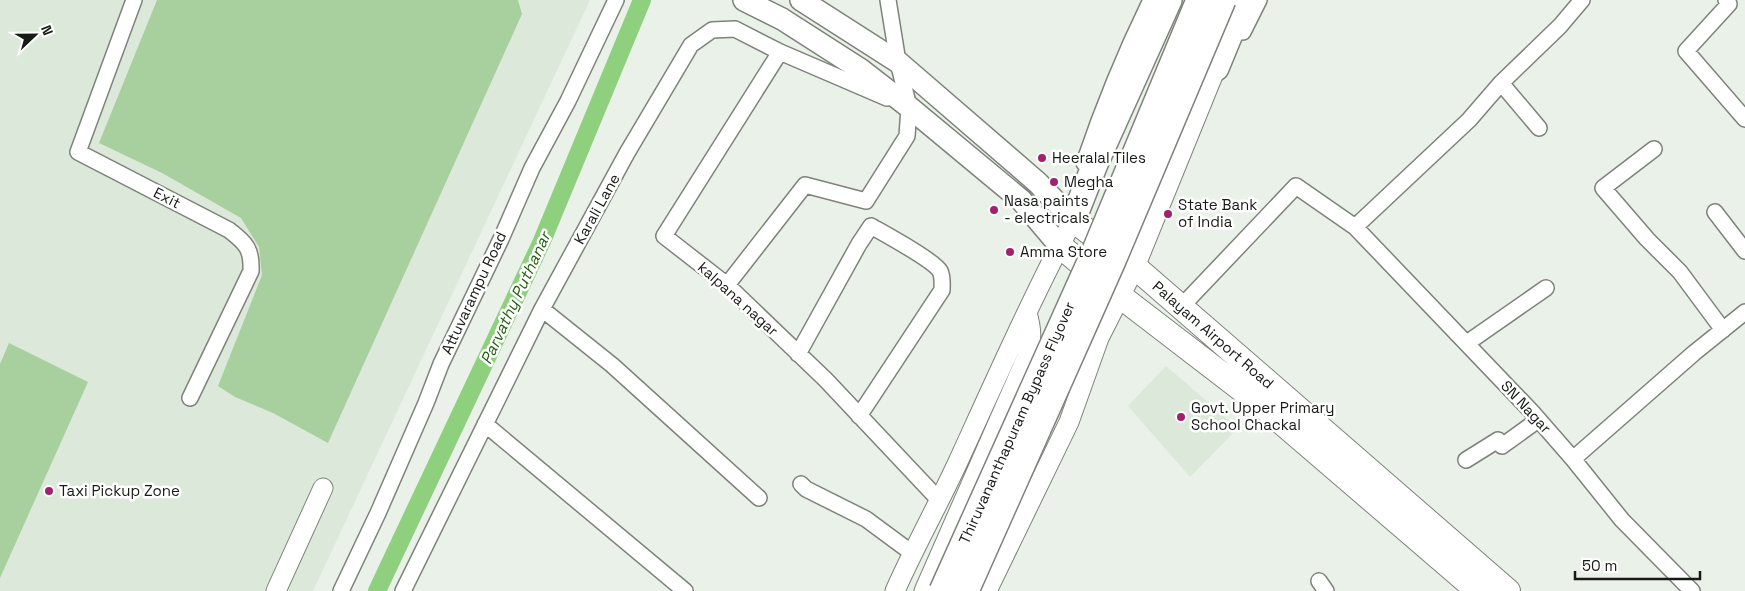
<svg xmlns="http://www.w3.org/2000/svg" width="1745" height="591" viewBox="0 0 1745 591" font-family="'Space Grotesk',sans-serif">
<rect width="100%" height="100%" fill="#eaf1e9"/>
<!-- built -->
<path fill="#dce8da" d="M0,0H590L313,591H0Z
M1166,366L1238,428L1190,477L1128,406Z"/>
<!-- green -->
<path fill="#a8d09f" d="M157,0H518L522,14L328,443L273,413L235,397L218,386L262,275L259,247L241,218L162,173L99,143Z
M9,343L88,382L0,578V364Z"/>
<g fill="none" stroke-linecap="round" stroke-linejoin="round">
<!-- canal -->
<path stroke="#8fd07f" stroke-width="18" d="M377,591L542,241L642,0"/>
<!-- minor casing -->
<g stroke="#7d837b" stroke-width="18">
<path id="minor" d="M134,0L78,152L229,230C246,243 252,249 251,271L190,398
M1726,0L1729,4L1686,51L1745,119
M1243,32L1259,0
M780,52L664,236L727,285L826,380L940,501
M1501,83L1539,128
M1654,149L1603,188L1647,239L1680,272L1723,330
M1084,163C1103,107 1125,53 1151,0
M1715,212L1745,251
M1355,227L1469,120L1501,83L1560,26L1582,0
M727,285L805,185L866,201L907,136L909,107L898,62L888,0
M1181,307L1296,186L1355,227L1532,412L1573,459L1622,520L1692,591
M542,309L612,365L759,498
M1467,343L1546,288
M798,354L859,244L871,226C885,234 933,260 940,271C943,277 942,284 942,290L859,416
M485,424L685,591
M1573,459L1694,353L1745,312
M1466,460L1498,440L1502,446L1538,420
M801,484L806,489L866,519L912,553
M1319,581L1326,591
M341,591L378,513L426,403L441,364L501,239L532,168L568,101L616,0
M403,591L542,309L627,153L691,45L712,30L735,29L780,52L887,98"/>
</g>
<!-- tertiary casing -->
<g stroke="#7d837b" stroke-width="21">
<path id="tertiary" d="M276,591L323,488
M895,591C914,548 937,507 957,464C994,383 1031,300 1073,220
M924,591L1027,357C1032,339 1032,330 1027,313
M987,591L1069,422L1099,338L1135,267L1216,68"/>
</g>
<!-- secondary casing -->
<g stroke="#7d837b" stroke-width="24">
<path id="secondary" d="M744,0L782,19L860,69L909,107L1021,200L1059,245
M801,0L898,62L1038,183L1073,220"/>
</g>
<!-- primary casing -->
<g stroke="#7d837b" stroke-width="26">
<path id="primary" d="M1073,220L1135,267L1508,591
M1059,245L1120,296L1258,402L1478,591"/>
</g>
<!-- trunk casing -->
<g stroke="#7d837b" stroke-width="28">
<path id="trunk" d="M1216,68L1244,0
M1073,220L1095,164L1169,0"/>
</g>
<!-- minor -->
<use href="#minor" stroke="#fff" stroke-width="15"/>
<!-- tertiary -->
<use href="#tertiary" stroke="#fff" stroke-width="19"/>
<!-- secondary -->
<use href="#secondary" stroke="#fff" stroke-width="21"/>
<!-- primary -->
<use href="#primary" stroke="#fff" stroke-width="24"/>
<!-- trunk -->
<use href="#trunk" stroke="#fff" stroke-width="25"/>
<!-- trunk-bridge casing -->
<g stroke="#7d837b" stroke-width="28" stroke-linecap="butt">
<path id="trunk-bridge" d="M942,591L1093,255L1199,0
M966,591L1112,263L1223,0"/>
</g>
<!-- trunk-bridge -->
<use href="#trunk-bridge" stroke="#fff" stroke-width="25"/>
</g>
<!-- markers -->
<g fill="#a3206e" stroke="#fff" stroke-width="2">
<circle cx="1042" cy="158" r="5"/>
<circle cx="1054" cy="182" r="5"/>
<circle cx="994" cy="210" r="5"/>
<circle cx="1168" cy="214" r="5"/>
<circle cx="1010" cy="252" r="5"/>
<circle cx="1181" cy="417" r="5"/>
<circle cx="49" cy="491" r="5"/>
</g>
<g text-anchor="middle" stroke-width="5" stroke-linejoin="round" paint-order="stroke">
<!-- poi labels -->
<g font-size="15" fill="#181a17" stroke="#fff" text-anchor="start">
<text x="1052" y="163">Heeralal Tiles</text>
<text x="1064" y="187">Megha</text>
<text x="1004" y="206">Nasa paints<tspan x="1004" dy="17">- electricals</tspan></text>
<text x="1178" y="210">State Bank<tspan x="1178" dy="17">of India</tspan></text>
<text x="1020" y="257">Amma Store</text>
<text x="1191" y="413">Govt. Upper Primary<tspan x="1191" dy="17">School Chackal</tspan></text>
<text x="59" y="496">Taxi Pickup Zone</text>
</g>
<!-- street labels -->
<g font-size="15" fill="#181a17" stroke="#fff">
<text transform="translate(167 198) rotate(27)" y="5">Exit</text>
<text transform="translate(597 209) rotate(-61)" y="5">Karali Lane</text>
<text transform="translate(474 293) rotate(-65)" y="5">Attuvarampu Road</text>
<text transform="translate(738 299) rotate(42)" y="5">kalpana nagar</text>
<text transform="translate(1213 335) rotate(41)" y="5">Palayam Airport Road</text>
<text transform="translate(1526 407) rotate(47)" y="5">SN Nagar</text>
<text transform="translate(1017 423) rotate(-66)" y="5">Thiruvananthapuram Bypass Flyover</text>
</g>
<!-- water labels -->
<g font-size="16" font-style="italic" fill="#1f5d0b" stroke="#fff">
<text transform="translate(515 298) rotate(-65)" y="6">Parvathy Puthanar</text>
</g>
</g>
<!-- north arrow -->
<g transform="translate(35 35) rotate(68)" stroke="#ffffff" stroke-width="4" paint-order="stroke">
<path d="M0-4L9 19L0 12L-9 19Z" fill="#181a17"/>
<text y="-8" font-size="14" font-weight="bold" text-anchor="middle" fill="#181a17">N</text>
</g>
<!-- scale -->
<path d="M1575 571v8h125v-8" fill="none" stroke="#181a17" stroke-width="2.5"/>
<text x="1582" y="571" font-size="15" fill="#181a17" stroke="#ffffff" stroke-width="4" paint-order="stroke">50 m</text>
</svg>
